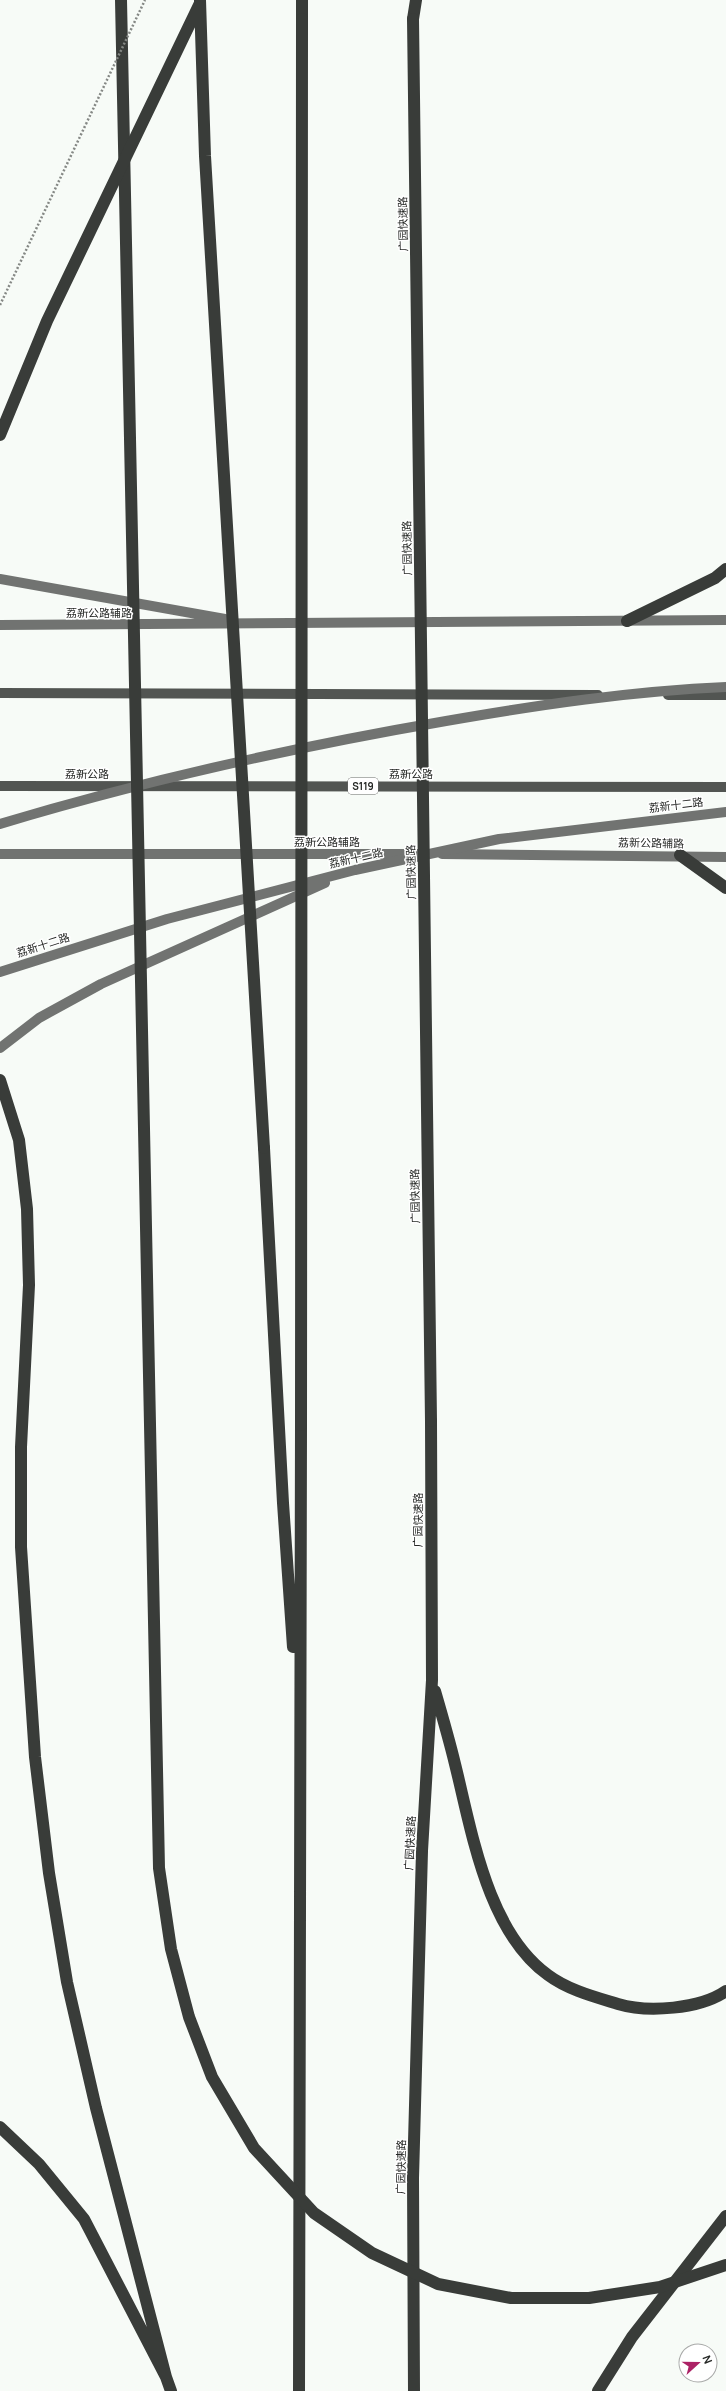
<svg xmlns="http://www.w3.org/2000/svg" width="726" height="2391" viewBox="0 0 726 2391" font-family="Manrope,'Noto Sans SC',sans-serif">
<rect width="100%" height="100%" fill="#f7fbf7"/>
<g fill="none" stroke-linecap="round" stroke-linejoin="round">
<!-- path -->
<path stroke="#858885" stroke-width="2.5" stroke-dasharray="2 2" stroke-linecap="butt" d="M0,305L86,124"/>
<!-- secondary -->
<path stroke="#717371" stroke-width="10" d="M0,579L225,619
M0,625L726,620
M0,854H420
M442,854L726,857"/>
<!-- primary -->
<path stroke="#525552" stroke-width="10" d="M0,693L598,695
M668,695H726
M0,786L726,787"/>
<!-- highway -->
<path stroke="#393c39" stroke-width="12" d="M121,0L128,340
M302,19V0
M413,19L416,0
M627,621L715,578L726,569
M680,855L726,888
M0,1080L19,1140L27,1209L29,1285L21,1447V1547L35,1757L49,1873L67,1982L96,2108L166,2377
M264,1148L283,1503L293,1647
M435,1691C442,1715 449,1739 455,1764C472,1832 487,1931 548,1975C568,1990 595,1997 618,2004C648,2013 700,2009 726,1991
M0,2127L39,2164L84,2219L166,2377L171,2391
M299,2391L301,1425
M414,2391L413,2178L422,1851L432,1680L431,1421
M598,2391L632,2337L726,2216"/>
<!-- path-bridge -->
<path stroke="#858885" stroke-width="2.5" stroke-dasharray="2 2" stroke-linecap="butt" d="M86,124L145,0"/>
<!-- secondary-bridge -->
<path stroke="#717371" stroke-width="10" d="M0,824C146,780 295,747 446,721C538,705 632,691 726,687
M0,972L167,919L355,870L499,839L726,812
M0,1048L39,1018L101,984L325,883"/>
<!-- highway-bridge -->
<path stroke="#393c39" stroke-width="12" d="M200,0L205,156L264,1148
M413,19L431,1421
M128,340L159,1868L171,1949L189,2017L212,2077L254,2148L314,2213L372,2253L438,2284L511,2298H589L660,2287L726,2265
M0,435L47,321L199,5
M301,1425L302,19"/>
</g>
<g text-anchor="middle" stroke-width="3" stroke-linejoin="round" paint-order="stroke">
<!-- shield labels -->
<rect fill="#fff" stroke="#676867" stroke-width="1" x="348" y="778" width="30" height="16" rx="3"/>
<g font-size="10" font-weight="bold" fill="#262826">
<text x="363" y="790">S119</text>
</g>
<!-- street labels -->
<g font-size="11" fill="#262826" stroke="#fff">
<text transform="translate(403 224) rotate(-91)" y="4">广园快速路</text>
<text transform="translate(407 548) rotate(-91)" y="4">广园快速路</text>
<text x="99" y="617">荔新公路辅路</text>
<text x="87" y="778">荔新公路</text>
<text x="411" y="778">荔新公路</text>
<text transform="translate(676 805) rotate(-7)" y="4">荔新十二路</text>
<text x="327" y="846">荔新公路辅路</text>
<text transform="translate(651 843) rotate(1)" y="4">荔新公路辅路</text>
<text transform="translate(356 858) rotate(-13)" y="4">荔新十二路</text>
<text transform="translate(411 872) rotate(-91)" y="4">广园快速路</text>
<text transform="translate(43 945) rotate(-18)" y="4">荔新十二路</text>
<text transform="translate(415 1196) rotate(-91)" y="4">广园快速路</text>
<text transform="translate(418 1520) rotate(-90)" y="4">广园快速路</text>
<text transform="translate(410 1843) rotate(-87)" y="4">广园快速路</text>
<text transform="translate(401 2167) rotate(-89)" y="4">广园快速路</text>
</g>
</g>
<!-- north arrow -->
<g transform="translate(698 2363) rotate(69)"><circle r="19" fill="#ffffff" stroke="#a8a9a8"/>
<path d="M0-3L7 15L0 10L-7 15Z" fill="#ac2265"/>
<text y="-6" font-size="11" font-weight="bold" text-anchor="middle" fill="#262826">N</text>
</g>
</svg>
